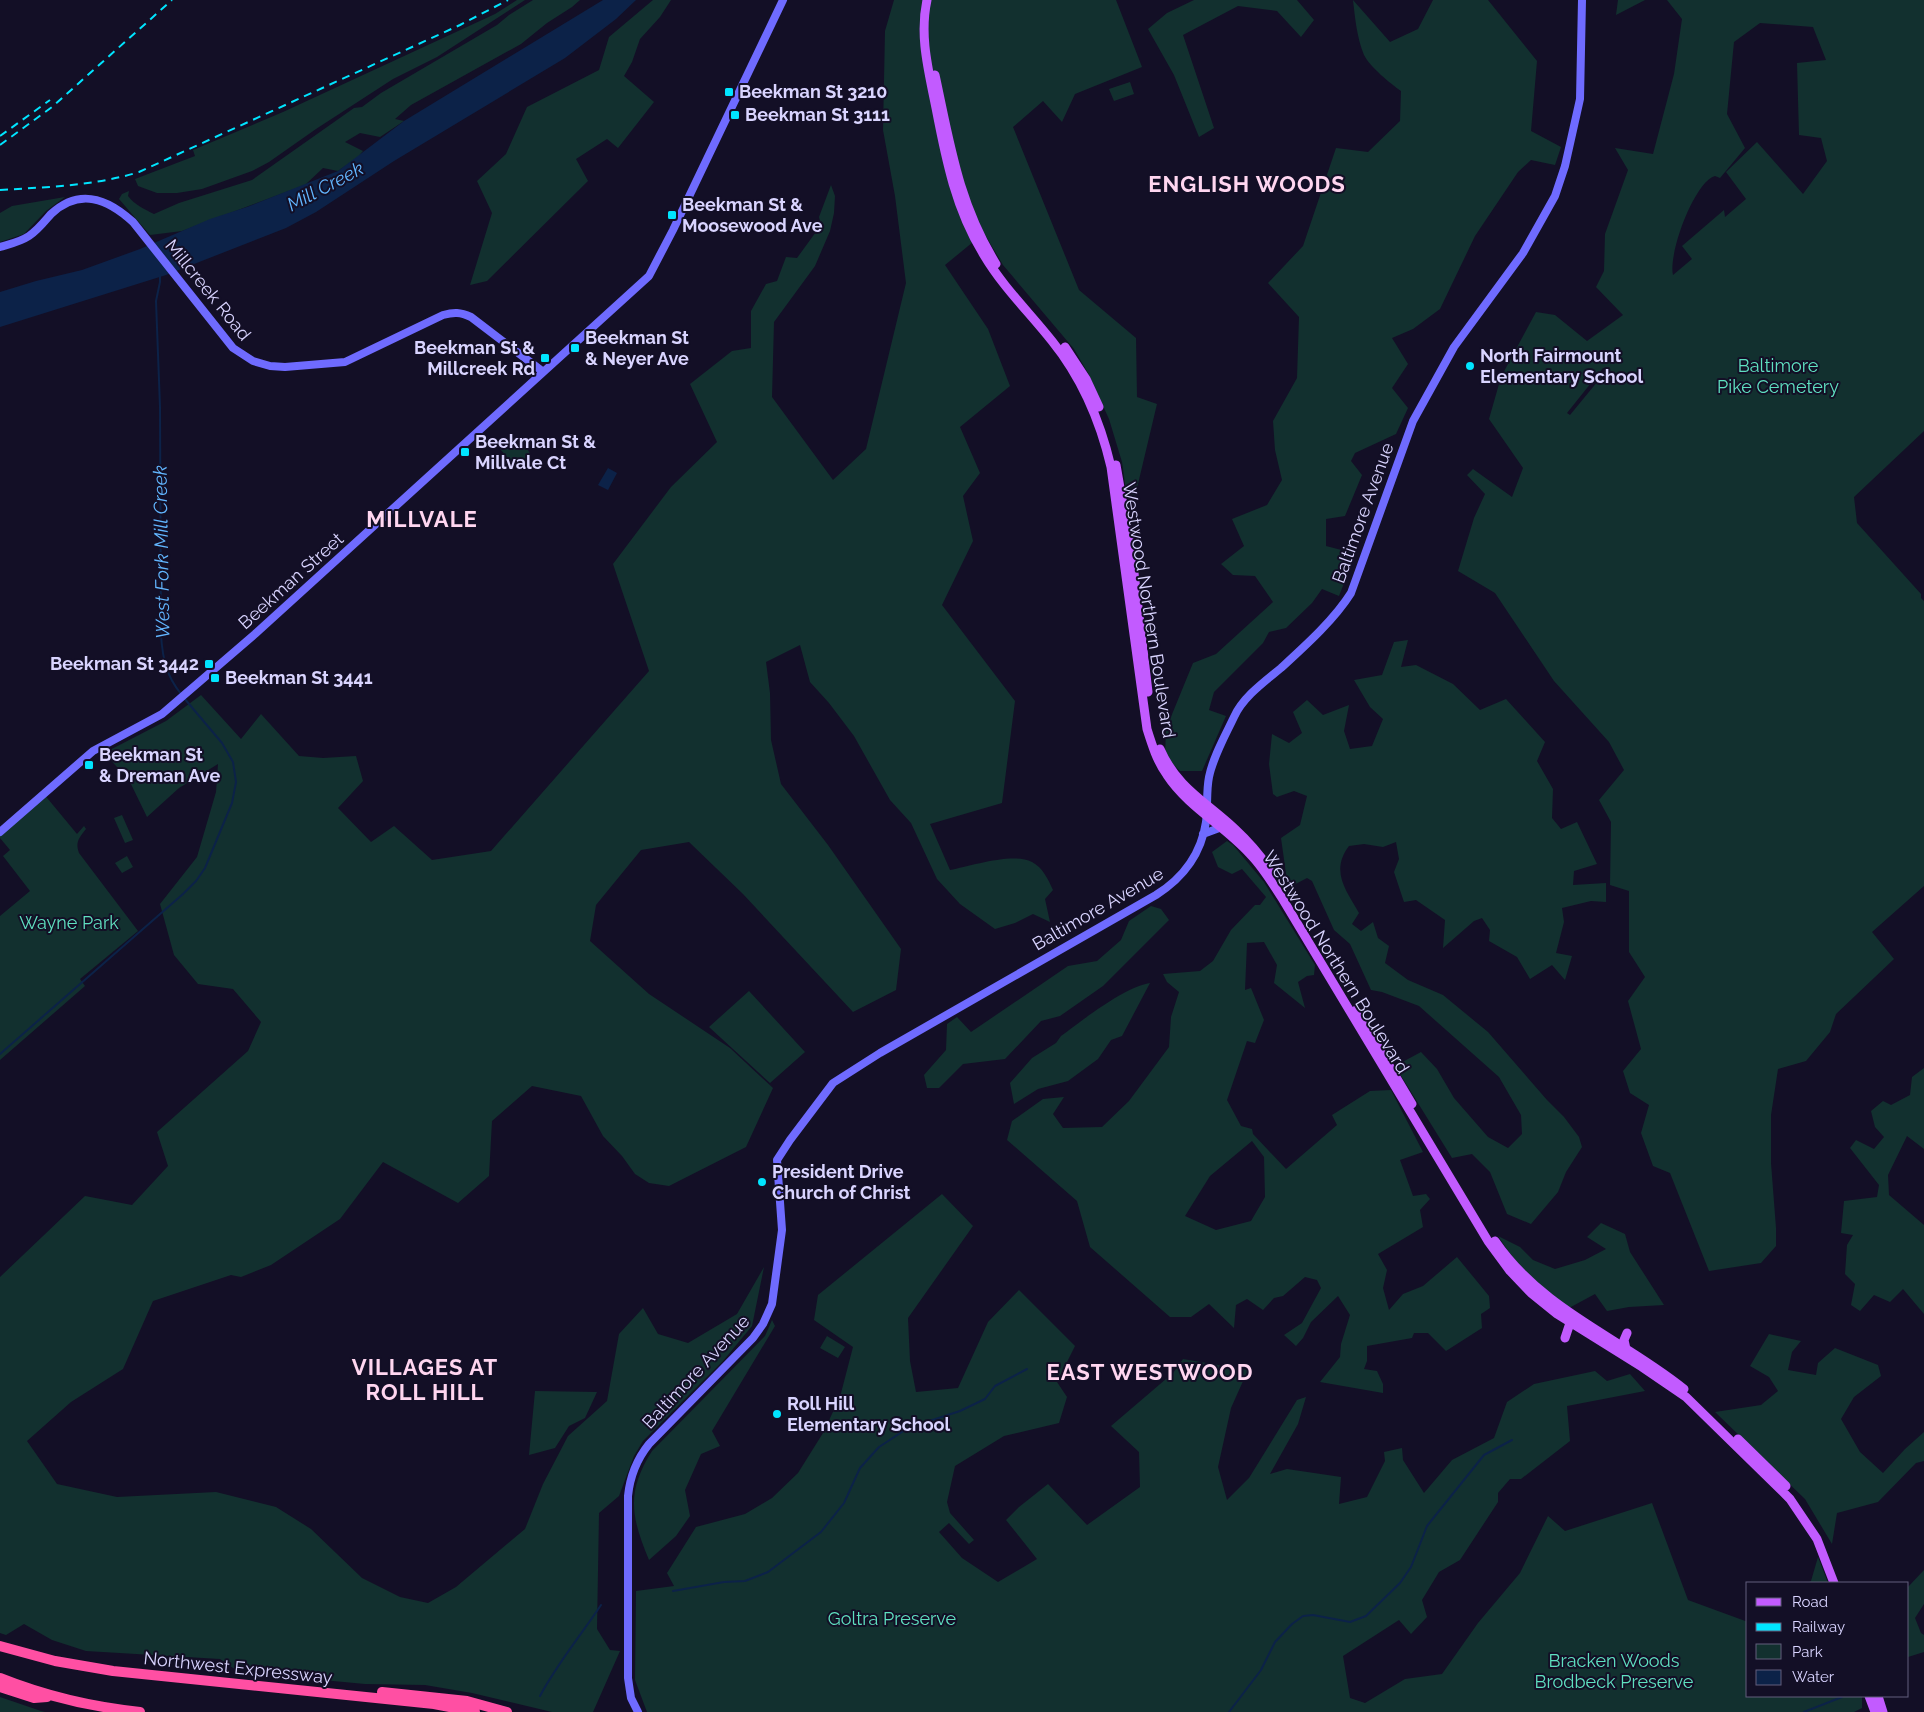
<svg xmlns="http://www.w3.org/2000/svg" width="1924" height="1712" viewBox="0 0 1924 1712" font-family="Raleway,sans-serif">
<rect width="100%" height="100%" fill="#130f26"/>
<!-- green -->
<path fill="#12302f" fill-rule="evenodd" d="M517,0H525L437,57L393,79L316,129L269,162L252,171L202,189L177,193H157L138,186L135,179L195,156L193,150L283,112L495,14Z
M533,0H580L572,7L547,23L521,44L411,105L395,119L404,121L380,137L360,133L345,142L363,151L358,157L338,171L323,168L305,185L182,231L150,235L119,199L122,194L129,191L128,196C135,205 144,209 154,214L179,203L252,180L354,108L362,107L381,93L497,25L509,15Z
M653,0H671L660,17L640,39L632,62L624,76L654,102L618,148L607,139L576,159L588,181L487,281L470,285L492,213L477,181L506,154L527,107L599,70L609,37Z
M894,0H1116L1142,67L1075,94L1062,122L1043,101L1013,127L1079,290L1136,338L1137,397L1157,404L1133,505L1126,491L1122,462L1109,419L1088,373L1074,349L1003,265L984,233L945,265L988,329L1010,386L960,427L980,473L963,496L973,541L942,605L1015,701L1002,803L930,824L950,870C971,866 1013,852 1032,862C1043,868 1048,879 1053,890L1045,899L1050,922L1033,914L1015,923L995,929L960,904L937,879L911,823L890,800L854,736L829,703L810,682L800,645L766,662L770,693L771,740L781,784L828,845L901,949L896,990L853,1012L743,894L689,842L641,850L596,905L590,941L649,994L730,1048L773,1088L746,1147L669,1186L649,1183L635,1174L622,1156L603,1136L581,1096L532,1086L492,1121L489,1176L458,1203L383,1162L340,1219L271,1265L241,1277L231,1275L153,1301L123,1369L71,1402L27,1441L57,1484L117,1497L216,1492L276,1507L311,1529L362,1578L400,1597L428,1603L456,1587L525,1529L543,1484L568,1436L607,1401L619,1334L643,1308L658,1334L688,1343L737,1314L764,1267L752,1326L723,1361L643,1441L634,1456L619,1496L599,1513L597,1629L610,1650L620,1651L593,1712H552L472,1693L425,1685L365,1684L312,1679L275,1667L236,1670L220,1659L86,1651L52,1640L24,1624L6,1635L0,1633V1277L85,1196L132,1205L168,1166L157,1132L248,1051L261,1022L233,989L198,984L174,955L160,904L197,857L216,792L218,764L179,788L147,817L129,780L104,753L166,721L201,695L241,739L261,714L299,756L323,758L356,756L363,781L338,808L371,842L394,826L432,860L491,851L649,671L613,564L671,487L717,442L690,384L732,351L751,348V311L766,284L777,281L786,257L797,258L821,225L819,217L831,185L835,196L834,213L830,231L815,266L774,322L772,397L833,480L866,449L906,283L895,196L883,130L885,31Z
M1194,0H1297L1314,20L1301,37L1277,11L1238,6L1183,35L1214,128L1199,137L1174,75L1148,29L1167,13Z
M1353,0L1390,42L1418,29L1433,0H1488L1537,61L1531,131L1561,147L1555,165L1531,160L1518,172L1475,236L1440,309L1413,329L1392,338L1408,364L1392,388L1408,408L1396,434L1355,453L1351,461L1362,475L1345,516L1326,519V546L1353,553L1350,568L1339,596L1322,589L1312,603L1286,628L1269,632L1263,643L1214,692L1209,710L1226,716L1202,771H1180L1165,756L1166,729L1193,663L1216,654L1273,602L1255,576L1233,575L1221,564L1244,546L1232,519L1267,505L1282,480L1275,450L1273,421L1297,378L1299,317L1268,283L1303,246L1336,148L1368,152L1400,121L1401,91C1391,84 1370,67 1364,55C1357,38 1355,18 1353,0Z
M1618,0H1645L1616,15Z
M1667,0H1924V431L1854,497L1857,523L1921,594V598L1924,601V886L1872,932L1894,959L1836,1014L1830,1032L1806,1061L1778,1069L1771,1115V1163L1776,1228V1246L1761,1263L1709,1271L1670,1173L1653,1166L1641,1133L1649,1105L1630,1093L1623,1071L1641,1049L1628,1001L1645,977L1629,952V891L1610,885L1611,822L1599,800L1624,770L1609,742L1554,681L1495,593L1458,571L1474,518L1485,494L1467,475L1473,469L1512,497L1523,468L1489,419L1501,377L1536,312L1555,315L1587,341L1623,315L1596,287L1604,271L1605,234L1628,170L1615,148L1653,154L1674,74L1682,19ZM1760,23L1813,27L1826,60L1797,63L1799,135L1821,138L1827,161L1803,194L1757,142L1726,172L1746,199L1725,217L1724,210L1682,246L1692,259L1673,275C1668,254 1694,182 1715,176L1720,178L1745,148L1727,114L1734,42ZM1603,368L1607,370L1570,415L1567,413Z
M1130,82L1134,94L1114,101L1109,89Z
M65,197L46,211L24,234L0,242V213L12,206Z
M527,437L534,444L528,450L530,454L516,467L500,449L510,440L517,447Z
M1408,640L1401,667L1416,665L1453,684L1480,710L1506,699L1545,742L1537,761L1553,789L1552,818L1561,829L1577,822L1597,864L1574,871L1573,885L1606,883V902L1591,901L1562,908L1564,922L1556,953L1572,956L1565,980L1552,965L1530,979L1517,957L1489,941L1490,930L1482,918L1474,921L1443,948L1445,920L1416,900L1404,902L1394,872L1399,859L1396,842L1383,847L1364,844L1349,846C1330,871 1346,890 1359,913L1352,924L1361,931L1373,922L1378,938L1389,946L1385,963L1408,980L1443,995L1488,1032L1547,1100L1564,1117L1579,1137L1582,1147L1566,1172L1558,1192L1531,1224L1507,1214L1490,1172L1472,1154L1452,1158L1395,1066L1421,1052L1437,1069L1454,1098L1488,1137L1508,1148L1522,1134L1521,1115L1499,1077L1419,1006L1382,992L1371,990L1350,944L1334,930L1312,881L1307,878L1288,888L1281,838L1300,825L1307,796L1294,791L1277,797L1273,794L1269,764L1272,734L1289,743L1302,733L1293,712L1307,700L1323,715L1349,705L1344,731L1350,749L1372,746L1383,719L1370,707L1354,680L1382,675L1394,642Z
M43,793L77,834L84,826L86,829C79,838 75,842 79,853L138,931L80,979L85,986L0,1060V916L30,891L3,856L10,850L0,838V832Z
M122,815L133,840L125,843L114,818Z
M1227,841L1233,845L1264,882L1315,965L1314,975L1307,976L1298,982L1305,1008L1274,983L1277,965L1264,942L1247,943L1245,990L1251,988L1264,1020L1255,1043L1247,1041L1227,1100L1241,1126L1252,1129L1253,1134L1286,1169L1337,1125L1332,1115L1370,1091L1391,1090L1423,1152L1400,1160L1413,1196L1426,1194L1430,1199L1420,1210L1423,1227L1378,1254L1387,1270L1383,1288L1389,1310L1403,1294L1423,1286L1457,1257L1489,1296L1490,1308L1481,1314L1482,1328L1446,1351L1428,1333H1414L1412,1338L1367,1346V1361L1364,1369L1377,1371L1383,1384V1393L1320,1382L1340,1357L1341,1344L1350,1315L1338,1296L1311,1322L1303,1338L1296,1346L1284,1335L1302,1323L1321,1288L1317,1280L1305,1277L1283,1296L1274,1298L1263,1310L1247,1299L1236,1305L1234,1328L1209,1304L1191,1317H1170L1090,1247L1077,1201L1007,1140L1012,1121L1043,1099L1064,1097L1053,1114L1063,1128L1102,1127L1129,1101L1169,1047L1171,1017L1179,992L1167,982L1163,974L1200,971L1213,961L1231,930L1255,905H1260L1266,897L1242,869L1232,874L1218,867L1212,852ZM1252,1141L1264,1157L1265,1197L1251,1221L1216,1230L1185,1216L1210,1176Z
M127,856L133,867L122,873L115,863Z
M1151,906L1161,909L1169,920L1103,986L1060,1016L1041,1021L1005,1059L963,1064L939,1088H927L924,1075L946,1050L947,1024L957,1017L971,1032L1068,966L1097,961L1121,940L1129,921Z
M1150,983L1122,1036L1111,1040L1098,1059L1068,1081L1038,1089L1014,1104L1010,1083L1032,1058L1056,1043L1061,1036C1083,1020 1124,987 1150,983Z
M749,991L805,1052L770,1083L709,1027Z
M1924,1068V1149L1907,1136L1888,1175L1889,1195L1924,1225V1314L1903,1289L1890,1302L1874,1295L1860,1311L1851,1305L1855,1284L1845,1274L1847,1245L1853,1235L1841,1233L1844,1201L1877,1197L1879,1185L1850,1148L1856,1140L1874,1149L1884,1137L1875,1127L1871,1111L1883,1101L1891,1105L1910,1095L1912,1077Z
M942,1194L973,1226L908,1318L910,1361L916,1392L958,1388L988,1322L1019,1290L1075,1346L1057,1382L1067,1397L1059,1423L1004,1436L955,1466L947,1502L950,1513L974,1540L969,1544L949,1523L939,1532L962,1558L998,1582L1037,1559L1006,1520L1019,1507L1048,1484L1087,1525L1140,1487L1139,1452L1111,1426L1173,1373L1183,1359L1248,1370L1231,1408L1218,1467L1227,1500L1249,1478L1297,1400L1306,1397L1298,1424L1270,1474L1287,1469L1341,1477L1339,1504L1367,1497L1385,1461L1384,1452L1402,1448L1403,1460L1424,1493L1452,1460L1494,1438L1507,1402L1534,1384L1595,1371L1607,1381L1630,1374L1645,1391L1567,1406L1570,1441L1521,1479H1510L1498,1493V1502L1460,1560L1439,1572L1422,1600L1427,1617L1411,1634L1399,1620L1343,1656L1350,1698L1365,1703L1405,1679L1442,1674L1478,1623L1520,1573L1548,1516L1565,1531L1652,1503L1688,1600L1748,1622V1696H1862V1708L1854,1712H647L635,1680L636,1591L674,1586L667,1573L696,1527L745,1514L772,1498L798,1473L823,1433L840,1397L853,1347L814,1320L818,1295Z
M1601,1223L1625,1234L1630,1252L1664,1305L1629,1307L1607,1311L1595,1294L1569,1308L1534,1283L1509,1252L1498,1236L1520,1247L1533,1260L1555,1269L1585,1260L1606,1249L1587,1237Z
M772,1320L775,1326L712,1431L720,1446L701,1454L685,1490L690,1516L676,1536L649,1560C631,1517 626,1492 652,1451L765,1336Z
M1769,1334L1801,1341L1792,1352L1788,1370L1816,1375L1818,1363L1835,1348L1878,1365L1881,1376L1854,1397L1841,1419L1860,1452L1883,1473L1905,1449L1924,1432V1461L1916,1463L1878,1502L1837,1513L1832,1544L1805,1499L1715,1412L1761,1405L1778,1391L1769,1377L1750,1366Z
M827,1336L845,1347L838,1358L820,1348Z
M535,1391L597,1392L585,1418L569,1426L555,1448L529,1455Z
M1818,1557L1828,1583H1807L1811,1581Z
M1924,1570V1604L1915,1618L1921,1633L1924,1635V1652L1908,1657V1587Z
M0,1697L41,1711L45,1712H0Z"/>
<!-- water -->
<path fill="#0c2248" d="M603,0H636L616,19L565,58L394,161L316,212L286,228L166,275L0,327V292L36,281L82,270L140,249L210,219L247,207L338,171L404,121Z
M608,468L617,473L608,490L598,485Z"/>
<g fill="none" stroke-linecap="round" stroke-linejoin="round">
<!-- stream -->
<path stroke="#0c2248" stroke-width="2" d="M160,274V282L156,301L160,407L161,636C163,660 166,675 181,694
M0,1054L183,894L196,881L205,868L232,803L236,782L233,762L222,743L184,698
M673,1591L724,1582L745,1581L768,1572L821,1532L844,1503L860,1468L879,1447L908,1428L960,1411L985,1399L995,1386L1027,1369
M540,1696C557,1664 581,1635 601,1605
M1229,1712L1261,1670L1275,1642L1292,1624L1303,1616L1313,1615L1350,1622L1366,1616L1400,1583L1411,1567L1427,1526L1484,1455L1512,1440
M1804,1712L1842,1697"/>
<!-- secondary -->
<path stroke="#6f6bff" stroke-width="8" d="M0,247C10,244 20,242 29,236C38,230 44,222 51,214C80,187 108,199 133,222L233,348L253,361L270,366L285,367L345,362L443,315C454,312 460,312 471,317L542,371
M0,832L93,751L162,714L255,634L649,276L673,230L783,0
M1203,834L1222,827
M638,1712L631,1698L628,1678V1496C630,1476 637,1459 649,1444L753,1338L763,1324L772,1304L782,1230L777,1160L790,1140L833,1083L880,1053L1156,895C1183,878 1201,855 1206,822C1208,807 1206,792 1209,777C1213,757 1225,736 1234,717C1243,697 1264,682 1281,668C1305,646 1334,620 1351,593L1413,421L1454,347L1523,253L1555,196L1565,166L1580,99L1582,0"/>
<!-- primary -->
<path stroke="#c25bff" stroke-width="9" d="M927,0C919,37 929,72 936,108C946,160 956,210 984,255C1003,287 1029,312 1052,341C1082,378 1100,420 1111,467L1147,729C1152,745 1157,761 1167,775C1188,807 1225,826 1250,854C1263,867 1272,883 1282,898L1488,1241L1510,1271L1531,1293L1557,1314L1642,1367L1686,1397L1780,1489L1790,1499L1817,1539L1834,1583
M935,75C950,144 958,202 996,264
M1065,347L1086,379L1099,407
M1116,465L1132,556L1148,692
M1160,749C1177,788 1205,801 1235,829C1249,842 1262,857 1272,873
M1356,1010L1412,1104
M1495,1241C1543,1311 1621,1338 1684,1389
M1565,1338L1570,1323
M1626,1349L1624,1340L1627,1333
M1738,1439L1786,1486
M1869,1696L1875,1712
M1878,1696L1883,1712"/>
<!-- highway -->
<path stroke="#ff4fa3" stroke-width="10" d="M0,1646L55,1661L113,1671L434,1704L475,1712
M0,1678C45,1696 92,1707 140,1712
M0,1687L34,1698L47,1697
M382,1692L467,1701L507,1712"/>
<!-- rail -->
<path stroke="#00e5ff" stroke-width="2" stroke-dasharray="8 6" stroke-linecap="butt" d="M0,136L50,100
M0,145L52,107L172,0
M0,190C47,187 94,186 139,172L460,25L508,0"/>
</g>
<!-- markers -->
<g fill="#00e5ff" stroke="#130f26" stroke-width="2">
<rect x="724" y="87" width="10" height="10" rx="2.5"/>
<rect x="730" y="110" width="10" height="10" rx="2.5"/>
<rect x="667" y="210" width="10" height="10" rx="2.5"/>
<rect x="570" y="343" width="10" height="10" rx="2.5"/>
<rect x="540" y="353" width="10" height="10" rx="2.5"/>
<circle cx="1470" cy="366" r="5"/>
<rect x="460" y="447" width="10" height="10" rx="2.5"/>
<rect x="204" y="659" width="10" height="10" rx="2.5"/>
<rect x="210" y="673" width="10" height="10" rx="2.5"/>
<rect x="84" y="760" width="10" height="10" rx="2.5"/>
<circle cx="762" cy="1182" r="5"/>
<circle cx="777" cy="1414" r="5"/>
</g>
<g text-anchor="middle" stroke-width="4" stroke-linejoin="round" paint-order="stroke">
<!-- poi labels -->
<g font-size="18" font-weight="bold" fill="#d9d4ff" stroke="#130f26" text-anchor="start">
<text x="739" y="98">Beekman St 3210</text>
<text x="745" y="121">Beekman St 3111</text>
<text x="682" y="211">Beekman St &amp;<tspan x="682" dy="21">Moosewood Ave</tspan></text>
<text x="585" y="344">Beekman St<tspan x="585" dy="21">&amp; Neyer Ave</tspan></text>
<text x="535" y="354" text-anchor="end">Beekman St &amp;<tspan x="535" dy="21">Millcreek Rd</tspan></text>
<text x="1480" y="362">North Fairmount<tspan x="1480" dy="21">Elementary School</tspan></text>
<text x="475" y="448">Beekman St &amp;<tspan x="475" dy="21">Millvale Ct</tspan></text>
<text x="199" y="670" text-anchor="end">Beekman St 3442</text>
<text x="225" y="684">Beekman St 3441</text>
<text x="99" y="761">Beekman St<tspan x="99" dy="21">&amp; Dreman Ave</tspan></text>
<text x="772" y="1178">President Drive<tspan x="772" dy="21">Church of Christ</tspan></text>
<text x="787" y="1410">Roll Hill<tspan x="787" dy="21">Elementary School</tspan></text>
</g>
<!-- street labels -->
<g font-size="18" fill="#d9d4ff" stroke="#130f26">
<text transform="translate(208 290) rotate(51)" y="6">Millcreek Road</text>
<text transform="translate(1363 513) rotate(-70)" y="6">Baltimore Avenue</text>
<text transform="translate(291 581) rotate(-42)" y="6">Beekman Street</text>
<text transform="translate(1149 610) rotate(81)" y="6">Westwood Northern Boulevard</text>
<text transform="translate(1098 909) rotate(-30)" y="6">Baltimore Avenue</text>
<text transform="translate(1336 962) rotate(58)" y="6">Westwood Northern Boulevard</text>
<text transform="translate(696 1372) rotate(-47)" y="6">Baltimore Avenue</text>
<text transform="translate(238 1668) rotate(6)" y="6">Northwest Expressway</text>
</g>
<!-- park labels -->
<g font-size="18" fill="#5fe0c0" stroke="#130f26">
<text x="1778" y="372">Baltimore<tspan x="1778" dy="21">Pike Cemetery</tspan></text>
<text x="69" y="929">Wayne Park</text>
<text x="892" y="1625">Goltra Preserve</text>
<text x="1614" y="1667">Bracken Woods<tspan x="1614" dy="21">Brodbeck Preserve</tspan></text>
</g>
<!-- water labels -->
<g font-size="19" font-style="italic" fill="#62b6ff" stroke="#130f26">
<text transform="translate(325 186) rotate(-28)" y="7">Mill Creek</text>
<text transform="translate(161 552) rotate(-91)" y="7">West Fork Mill Creek</text>
</g>
<!-- district labels -->
<g font-size="22" font-weight="bold" letter-spacing="1" fill="#ffd6f0" stroke="#130f26">
<text x="1247" y="192">ENGLISH WOODS</text>
<text x="422" y="527">MILLVALE</text>
<text x="425" y="1375">VILLAGES AT<tspan x="425" dy="25">ROLL HILL</tspan></text>
<text x="1150" y="1380">EAST WESTWOOD</text>
</g>
</g>
<!-- legend -->
<rect x="1746" y="1582" width="162" height="115" fill="#130f26" stroke="#625e7d"/>
<rect x="1756" y="1598" width="25" height="8" fill="#c25bff" stroke="#625e7d"/>
<text x="1792" y="1607" font-size="15" fill="#d9d4ff">Road</text>
<rect x="1756" y="1623" width="25" height="8" fill="#00e5ff" stroke="#625e7d"/>
<text x="1792" y="1632" font-size="15" fill="#d9d4ff">Railway</text>
<rect x="1756" y="1644" width="25" height="15" fill="#12302f" stroke="#625e7d"/>
<text x="1792" y="1657" font-size="15" fill="#d9d4ff">Park</text>
<rect x="1756" y="1670" width="25" height="15" fill="#0c2248" stroke="#625e7d"/>
<text x="1792" y="1682" font-size="15" fill="#d9d4ff">Water</text>
</svg>
